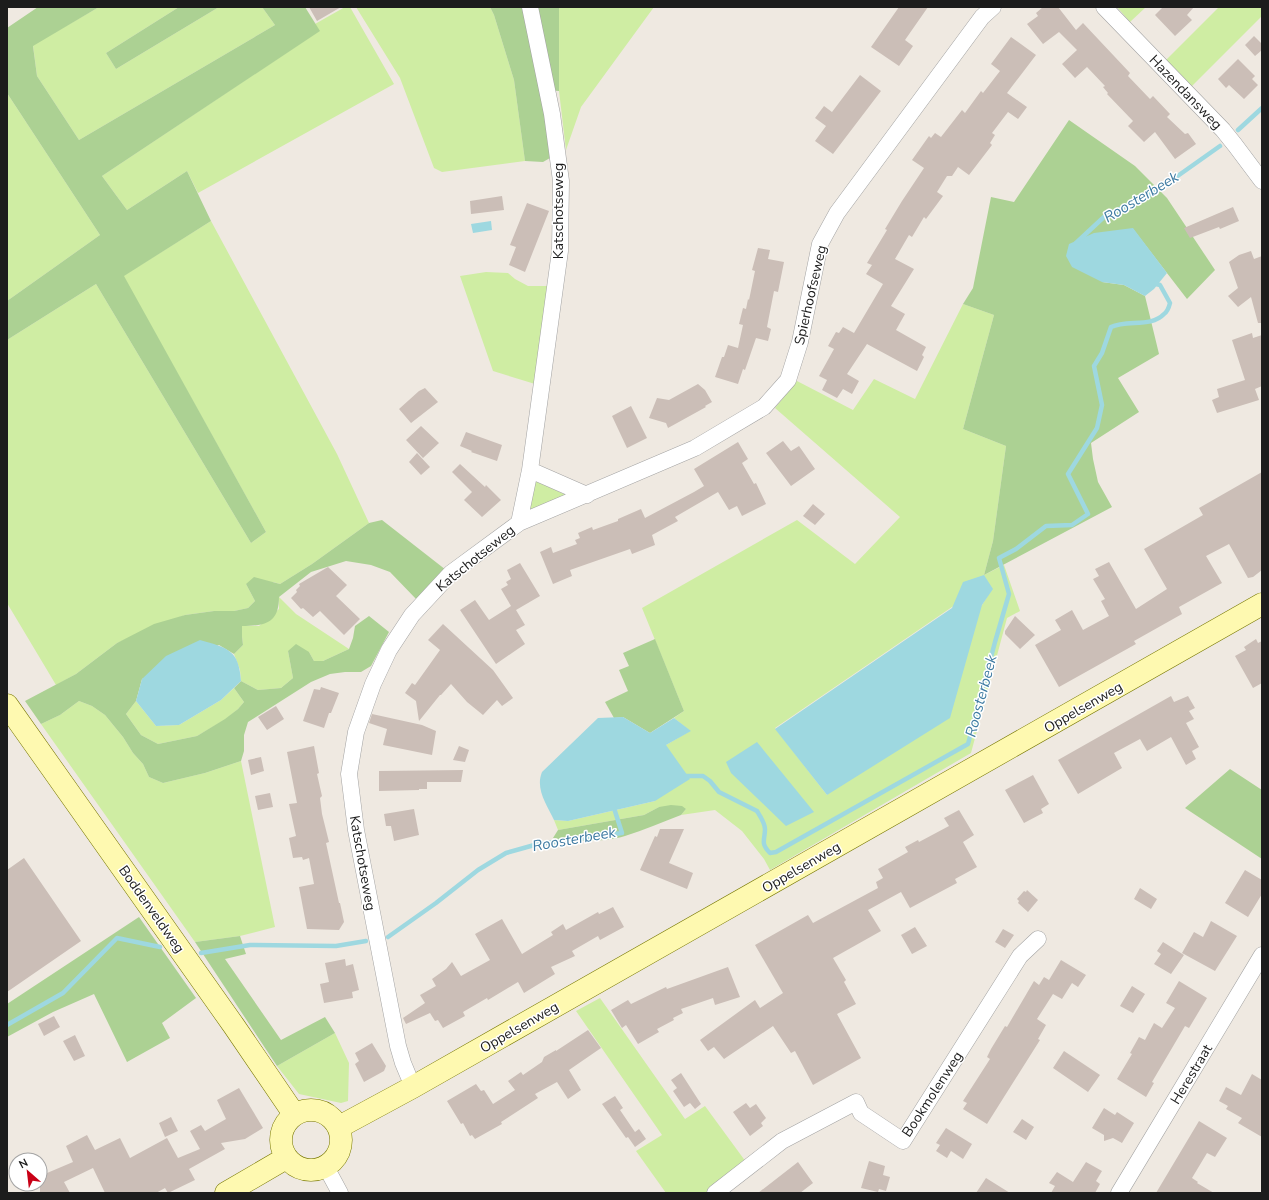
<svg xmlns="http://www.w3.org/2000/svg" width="1269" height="1200" viewBox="0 0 1269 1200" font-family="'Nunito Sans',sans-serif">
<rect width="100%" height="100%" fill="#efe9e1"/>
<!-- grass -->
<path fill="#cfeda3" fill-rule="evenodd" d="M99,7H179L106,53L116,69L219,7H262L275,25L79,140L37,76L33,45Z
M345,7H350L394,84L198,193L187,171L127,210L102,176L319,31L315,24Z
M356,7H490L494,15L514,80L525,161L442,172L434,168L400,78Z
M559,7H654L581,107L566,150L559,91Z
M1117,7H1146L1130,22Z
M1219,7H1262V16L1191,87L1166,60Z
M7,93L100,235L7,301Z
M211,221L337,454L369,523L312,564L280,584L273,582L246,584L255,601L248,608L234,611H214L185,615L117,643L76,674L56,685L7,603V340L96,284L251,543L266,532L123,276Z
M486,272L508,273L515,279L528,286H548L535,384L493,371L460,276Z
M963,304L994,315L963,429L1006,446L993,541L984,575L1004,565L1020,611L1007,618L971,753L770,870L764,859L742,831L715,810L681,815L686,809L659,807L644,815L558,830L554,820L568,821L655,801L666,745L690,731L674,718L684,711L642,608L797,520L855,564L900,517L775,408L797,381L853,410L874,379L915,399ZM992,589L982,605L827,795L775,728L952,607Z
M534,480L566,495L530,512L527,510Z
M279,597L296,614L349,649L323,661H314L309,652L288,651L293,678L281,688L258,690L241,681L240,670L234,654L243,645L242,636V626H259L279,609Z
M234,688L244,702L238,709L226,719L197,736L158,744L141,735L126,714L136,701L156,726L179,725L221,700Z
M79,701L92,706L105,715L123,737L133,753L143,764L149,777L163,783L205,773L241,761L275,927L240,936L195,942L41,724L60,715Z
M600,998L685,1119L705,1106L746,1162L705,1193H666L636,1151L662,1135L576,1011Z
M335,1033L349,1063L348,1101L341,1103L299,1094L277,1066Z"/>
<!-- forest -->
<path fill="#acd193" d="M38,7H99L33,46L37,76L79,140L275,25L262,7H305L320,31L102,176L127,210L187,171L211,221L124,276L266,532L251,543L96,284L7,340V301L100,235L7,93V28Z
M179,7H219L116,69L106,53Z
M490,7H559V91L542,90L550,158L543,162L525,161L514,80L494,15Z
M1069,120L1135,166L1167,198L1215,270L1187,299L1133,229L1102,282L1124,285L1145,296L1159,354L1118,378L1139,412L1091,443L1093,459L1098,482L1112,507L984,575L993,541L1006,446L963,429L994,315L963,304L973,288L991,197L1014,202Z
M382,520L446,570L417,600L390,572L371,565L346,561L311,572L279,597C279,623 265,626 242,626V636L243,645L234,654L219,645L142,679L136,701L126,714L141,735L158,744L197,736L225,719L238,709L244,702L234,688L241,681L258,690L281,688L293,678L288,651L296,644L309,652L314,661H323L349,649L353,638L355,626L369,616L389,632L371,666L361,672H345L330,674L311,682L248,722L244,735V751L241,761L205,773L163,783L149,777L143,764L133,753L123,737L105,715L92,706L79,701L60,715L41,724L25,701L76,674L117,643L154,624L185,615L214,611H234L248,608L255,601L246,584L254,577L280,584L312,564L369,523Z
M655,639L684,711L650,733L623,717L614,718L605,702L628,691L619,670L629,666L623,653Z
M1230,769L1262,790V859L1185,808Z
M671,805L682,806L686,809L681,815C662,822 644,830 625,836C605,842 573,842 553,838L558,830L644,815L659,807Z
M139,917L196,998L162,1023L170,1038L127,1062L94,994L53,1012L7,1037V1004Z
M240,936L246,954L225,959L281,1040L325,1017L335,1033L277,1066L195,942Z"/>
<!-- water -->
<path fill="#9ed8e0" d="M491,221L492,230L473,233L471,224Z
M1133,228L1167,273L1154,289L1145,296L1124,285L1102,282L1072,267L1066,256L1069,244L1094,233Z
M984,575L993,589L982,605L950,718L827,795L775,729L952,608L963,582Z
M200,640C228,648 239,650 241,681L221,700L179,725L156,726L136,701L142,679L166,656Z
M623,717L650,733L674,718L691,731L666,745L690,779L655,801L568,821L554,820C547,805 535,789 542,772L598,718Z
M757,742L814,812L786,826L731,773L726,762Z"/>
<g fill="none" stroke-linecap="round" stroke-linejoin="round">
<!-- stream -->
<path stroke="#9ed8e0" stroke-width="4.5" d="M1238,130L1262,108
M1076,243L1105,216L1155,192L1220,146
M683,776H703L710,781L719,792L757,811C760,816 765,823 765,829C765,840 760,843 770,853L776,852L968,744L995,642L1009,594L999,558L1016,549L1046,526L1072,525L1088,514L1068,474L1097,428L1102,405L1094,366L1102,353L1111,327C1127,319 1151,328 1164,314C1167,312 1169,307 1170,303L1160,285L1152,283
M388,937L436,903L478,870L506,853L538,844L622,833L613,805
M201,953L250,945L336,946L366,941
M7,1025L63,993L117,938L160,947"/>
</g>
<!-- building -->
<path fill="#cbbeb7" d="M309,7H341L317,21Z
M899,7H928L905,40L913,46L899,66L871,47Z
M1043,7H1058L1076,30L1083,23L1130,73L1128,76L1150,99L1153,96L1170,114L1167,117L1185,134L1188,133L1196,144L1175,159L1155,132L1144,142L1128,126L1133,121L1107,94L1108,93L1103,87L1105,86L1087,67L1075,78L1062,64L1077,50L1059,32L1043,44L1027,24L1038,16L1036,13Z
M1163,7H1194L1187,15L1192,20L1175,36L1155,15Z
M1254,36L1262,44V50L1255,56L1245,45Z
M1011,37L1036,55L1007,93L1027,107L1018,119L1008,112L992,133L995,135L990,143L992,145L969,175L958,167L952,176H947L937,192L943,196L926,219L924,217L912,237L909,235L895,259L914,269L891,306L905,314L896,330L926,347L922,355L924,357L917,371L867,344L847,374L859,381L852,394L843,389L837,398L822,390L827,380L819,376L834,349L828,346L836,332L839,333L843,327L854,333L883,284L866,274L872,265L867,263L887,230L885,229L902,201L924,168L912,160L929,136L931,138L935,133L941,137L962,110L965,113L981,91L983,93L1000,71L991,64Z
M1238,59L1255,76L1252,79L1258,85L1244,99L1229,85L1226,88L1218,79Z
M860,75L881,91L833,154L815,141L826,126L815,118L824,106L832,112Z
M502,196L504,210L471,214L470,201Z
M527,203L549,211L525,272L509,265L516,247L510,245Z
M1233,207L1239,221L1220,229L1219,227L1190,238L1184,228Z
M758,248L770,250L768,259L784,262L778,292L774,291L767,327L771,329L768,341L756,338L745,370L743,369L738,384L715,377L722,357H724L728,345L738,348L743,325L739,324L743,308L746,309L748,299L749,300L755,271L752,270Z
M1251,251L1254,259L1262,256V323H1258L1251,297L1238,307L1228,296L1238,288L1229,262L1239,255Z
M1252,333L1253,338L1262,335V386L1255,389L1259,400L1217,413L1212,400L1219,397L1217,389L1245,380L1232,340Z
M698,384L705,390L712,402L705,406L706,407L668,428L666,423L649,418L657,398L669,400Z
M425,388L438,402L411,423L399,409L419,391Z
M631,406L647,438L627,448L612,416Z
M421,426L439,443L423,458L406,440Z
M466,432L502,445L497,461L471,452L472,451L460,446Z
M783,441L791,451L799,446L815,469L791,486L766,453Z
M738,442L748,459L742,463L754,484L756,483L766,504L742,516L737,506L729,510L718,492L675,517L678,521L652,535L655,545L632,554L630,549L570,570L572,576L553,584L540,552L551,547L553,553L577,544L575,540L580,538L578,533L592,527L593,530L618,521V519L641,509L645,518L694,492L704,486L694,469Z
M417,453L430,467L421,475L409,462Z
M460,464L485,487L486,485L501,500L482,517L464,500L472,492L452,472Z
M1262,472V570L1253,577L1248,578L1229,544L1206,556L1222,583L1179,607L1182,614L1134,641L1136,644L1059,687L1035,645L1061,630L1055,620L1072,610L1083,630L1109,616L1101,601L1105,599L1093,579L1099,576L1095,569L1109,562L1136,609L1167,589L1144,549L1203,515L1199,508Z
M813,504L825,514L815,525L803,516Z
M520,563L540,596L516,610L525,625L516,630L525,644L496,664L460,610L475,600L489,620L511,606L501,589L508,585L506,582L511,579L507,570Z
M328,567L347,585L336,596L360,619L344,635L320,611L313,617L303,608L301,609L291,598L297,592L296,590L300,586L299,584Z
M1015,616L1035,635L1020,649L1005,634V631Z
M443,624L493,670L513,698L502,706L497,700L483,715L467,702L451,684L441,695H440L419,721L416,701L405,693L412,683L415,685L440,650L428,640Z
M1256,639L1258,643L1262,641V683L1253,688L1235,656L1246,650L1244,647Z
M321,687L339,693L331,713H329L324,728L303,721L314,689L320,690Z
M1171,696L1174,702L1188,696L1195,708L1189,711L1194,719L1186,723L1199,747L1192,751L1196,759L1186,765L1171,737L1147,751L1140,739L1114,753L1122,768L1078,794L1058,760Z
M276,706L284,719L267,730L258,717Z
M372,714L422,725L436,731L432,755L383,745L387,729L369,723Z
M314,746L319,773L317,774L322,796L320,798L322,814L329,842L326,843L339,903H340L344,922L339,930L307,929L299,887L314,884L309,858L303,860L302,857L293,858L289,838L296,836L289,804L297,803L287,752Z
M459,746L469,750L465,762L453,760Z
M261,757L264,771L251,775L248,760Z
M463,770L461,782H427V789H419V790L379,791V771Z
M1033,775L1049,804L1041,809L1043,813L1024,823L1005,790Z
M270,793L273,807L258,810L255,796Z
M414,809L419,835L394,841L391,826H386L384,814Z
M959,810L974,835L963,842L977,867L955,879L957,883L910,908L901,892L868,910L881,931L833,958L846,980L844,982L856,1004L837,1014L861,1058L813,1085L795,1051L791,1053L773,1026L724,1059L714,1047L708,1051L700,1040L755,1000L760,1008L783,993L755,945L808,915L813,923L878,888L876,882L883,878L878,869L908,852L905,847L918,840L919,842L949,826L944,818Z
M660,829H684L669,863L693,873L687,889L640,870L655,836L657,837Z
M24,858L81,941L7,992V870Z
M1245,870L1262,880V894L1248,917L1225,903Z
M1140,888L1157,899L1151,909L1134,899Z
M1027,890L1038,900L1028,912L1018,903L1019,901L1017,899L1024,891L1026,892Z
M613,907L624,927L600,940L598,936L572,951L575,956L551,967L555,974L524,993L518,982L488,1000L487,998L463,1012L465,1016L443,1028L438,1020L435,1021L430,1013L406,1024L403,1018L425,1003L420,995L436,986L432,979L446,969L452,962L461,976L490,960L475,934L502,919L522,954L553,935L551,932L563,924L566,930L598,912L599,914Z
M1211,921L1237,936L1215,971L1182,953L1194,932L1203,937Z
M915,927L927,946L912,954L901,935Z
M1003,929L1014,935L1005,948L995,942Z
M1163,942L1184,955L1171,974L1154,964L1161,954L1157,951Z
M345,959L346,966L353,964L359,990L352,992L353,998L324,1003L320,984L329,982L325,963Z
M1061,960L1086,975L1078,987L1072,983L1062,999L1053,994L1037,1019L1046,1025L1038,1039L1040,1040L987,1124L963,1109L967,1103L963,1101L990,1059L987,1057L991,1049L1005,1026L1007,1027L1034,981L1039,985L1044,977L1049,980Z
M728,967L740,997L715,1005L713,998L681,1009L683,1013L673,1018L674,1020L657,1029L659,1032L638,1044L626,1025L622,1028L611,1010L628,1000L631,1004L666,987L667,989Z
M1179,981L1207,998L1189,1028L1185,1026L1152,1082L1154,1083L1146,1097L1117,1079L1132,1054L1130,1053L1139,1037L1145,1040L1154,1023L1162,1028L1175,1008L1166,1003Z
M1132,986L1145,994L1133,1013L1120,1006Z
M54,1016L60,1027L44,1036L38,1024Z
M588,1030L601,1048L569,1070L581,1090L568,1099L557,1082L535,1094L538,1098L501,1122L502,1124L475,1139L472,1135L470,1136L463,1123L461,1124L447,1101L476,1084L481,1091L484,1090L493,1104L515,1090L508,1081L521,1072L523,1075L542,1062L544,1057L556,1050V1051Z
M75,1035L85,1056L74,1061L63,1041Z
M372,1043L386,1066L384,1071L364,1082L355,1064L359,1061L355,1053Z
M1064,1051L1100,1075L1088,1092L1053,1068Z
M681,1073L701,1104L695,1109L690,1103L684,1107L673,1091L677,1088L671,1080Z
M1252,1074L1262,1080V1137L1238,1123L1242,1118L1226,1109L1228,1106L1219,1101L1226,1087L1241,1095Z
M239,1088L263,1128L245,1139L221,1143L225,1149L189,1169L195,1180L168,1193L165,1188L156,1193H105L93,1168L64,1182L70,1193H40V1176L73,1162L66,1146L87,1135L95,1150L120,1138L130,1158L167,1138L178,1158L200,1149L190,1131L201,1125L205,1131L226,1119L217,1100Z
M615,1096L623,1108L620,1110L635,1132L639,1129L646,1139L635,1147L628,1137L626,1138L602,1104Z
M746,1103L750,1108L756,1104L766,1118L761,1123L763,1126L750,1136L733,1112Z
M1104,1108L1115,1115L1117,1112L1134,1123L1122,1143L1113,1138L1104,1141V1135L1092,1128Z
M171,1117L178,1131L165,1137L159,1123Z
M1022,1119L1034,1127L1026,1140L1013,1132Z
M1199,1121L1227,1138L1215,1157L1207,1153L1192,1178L1198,1182L1197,1183L1214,1193H1156Z
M946,1128L972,1144L963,1159L951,1151L947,1158L936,1151L940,1145L936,1143Z
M869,1161L885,1166L883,1175L890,1177L886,1191L879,1189L878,1192L861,1188Z
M798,1162L813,1183L800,1193H758Z
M1086,1162L1102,1171L1096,1181L1100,1184L1095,1193H1051L1055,1186L1049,1183L1057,1172L1073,1182Z
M986,1178L1010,1193H976Z"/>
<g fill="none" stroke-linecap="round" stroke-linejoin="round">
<!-- street casing -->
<g stroke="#a3a3a3" stroke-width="17">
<path id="street" d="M1104,7L1223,130L1235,145L1262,181
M530,470L587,495
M519,523L695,448L764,407L788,380L800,342L820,244L837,213L982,17L993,7
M413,1087L403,1063L398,1046L356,830L349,774L356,732L373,684L389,650L412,615L451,573L519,523L530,470L560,251L561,181L552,114L530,7
M326,1167L340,1193
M715,1193L782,1141L856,1102L861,1113L903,1141L1020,956L1038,939
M1119,1193L1262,955"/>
</g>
<!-- secondary casing -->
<g stroke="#770" stroke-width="23">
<path id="secondary" d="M7,705L234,1026L294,1114
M281 1140a30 30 0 1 1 60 0a30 30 0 1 1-60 0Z
M339,1127L413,1087L1262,604
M226,1193L286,1158"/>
</g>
<!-- street -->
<use href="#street" stroke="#fff" stroke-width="16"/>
<!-- secondary -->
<use href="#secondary" stroke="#fef9b0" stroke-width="22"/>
</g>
<g text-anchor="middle" stroke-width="3" stroke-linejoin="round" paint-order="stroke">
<!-- street labels -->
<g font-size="14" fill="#1c1c1c" stroke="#fff">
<text transform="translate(1186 92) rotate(46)" y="5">Hazendansweg</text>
<text transform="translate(558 211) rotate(-90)" y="5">Katschotseweg</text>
<text transform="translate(810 295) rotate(-77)" y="5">Spierhoofseweg</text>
<text transform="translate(475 558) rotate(-39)" y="5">Katschotseweg</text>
<text transform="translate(1083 707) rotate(-30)" y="5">Oppelsenweg</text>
<text transform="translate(363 863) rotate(80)" y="5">Katschotseweg</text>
<text transform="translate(801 867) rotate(-30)" y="5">Oppelsenweg</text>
<text transform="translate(152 909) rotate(55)" y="5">Boddenveldweg</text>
<text transform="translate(519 1027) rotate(-30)" y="5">Oppelsenweg</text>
<text transform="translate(1191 1074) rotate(-59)" y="5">Herestraat</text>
<text transform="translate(932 1094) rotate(-57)" y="5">Bookmolenweg</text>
</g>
<!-- water labels -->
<g font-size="15" font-style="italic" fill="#3e7ba2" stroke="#fff">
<text transform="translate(1141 197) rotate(-31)" y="5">Roosterbeek</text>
<text transform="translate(981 696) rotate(-75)" y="5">Roosterbeek</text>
<text transform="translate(574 839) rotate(-10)" y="5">Roosterbeek</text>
</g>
</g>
<!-- border -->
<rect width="1269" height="1200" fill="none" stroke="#1c1c1c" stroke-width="16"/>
<!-- north arrow -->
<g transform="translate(28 1172) rotate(332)"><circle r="19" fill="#ffffff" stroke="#a4a4a4"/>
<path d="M0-3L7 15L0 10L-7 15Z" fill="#c90016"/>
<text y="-6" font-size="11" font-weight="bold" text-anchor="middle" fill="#1c1c1c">N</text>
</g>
</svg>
